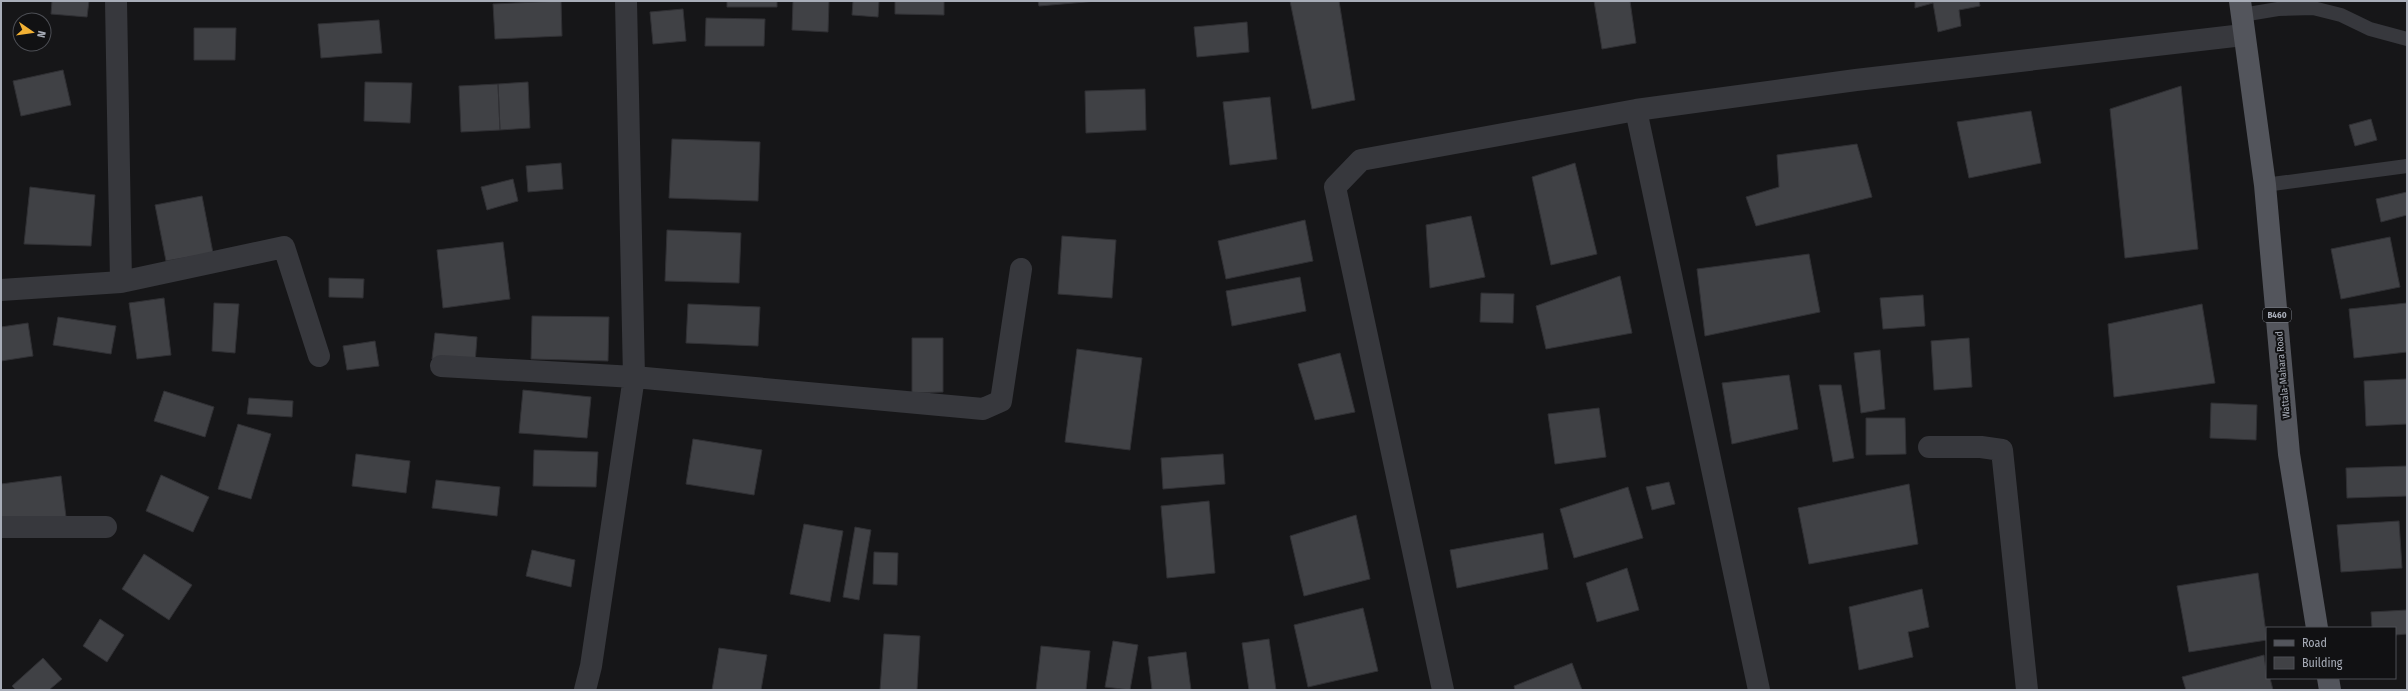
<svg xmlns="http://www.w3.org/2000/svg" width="2408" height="691" viewBox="0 0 2408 691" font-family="'Fira Sans Condensed',sans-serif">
<rect width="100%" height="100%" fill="#161618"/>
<!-- building -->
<path fill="#404145" stroke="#303034" d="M52,1H89L87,17L51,14Z
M561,1L562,36L495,39L493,4Z
M727,1H777V7H727Z
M793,1H829L828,32L792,30Z
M853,1H879L878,17L852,15Z
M895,1H944V15L895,14Z
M1038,1H1097L1039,6Z
M1290,1H1339L1355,100L1312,109Z
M1594,1H1630L1636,43L1602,49Z
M1915,1H1979L1980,6L1959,10L1961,26L1938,32L1933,3L1915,8Z
M683,9L686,41L653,44L650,12Z
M706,18L765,19L764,46H705Z
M379,20L382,53L321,58L318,24Z
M1247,22L1249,52L1197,57L1194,27Z
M194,28H236L235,60H194Z
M63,70L71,105L21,116L13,81Z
M365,82L412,83L410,123L364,121Z
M528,82L530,128L500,130L498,84Z
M498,84L500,130L461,132L459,86Z
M2181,86L2198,249L2125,258L2110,109Z
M1145,89L1146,130L1086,133L1085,91Z
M1270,97L1277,159L1230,165L1223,102Z
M2031,111L2041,163L1969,178L1957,122Z
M2371,119L2377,140L2355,146L2349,125Z
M672,139L760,142L758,201L669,198Z
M1857,144L1872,197L1756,226L1746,197L1779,187L1777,155Z
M561,163L563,189L528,192L526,166Z
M1575,163L1597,254L1551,265L1532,177Z
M513,179L518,201L487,210L481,187Z
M30,187L95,195L91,246L24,244Z
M2407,192V215L2381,222L2376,199Z
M202,196L213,253L166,261L155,205Z
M1471,216L1485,277L1430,288L1426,225Z
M1305,220L1313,261L1226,279L1218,241Z
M667,230L741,233L739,283L665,281Z
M1062,236L1116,240L1112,298L1058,294Z
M2390,237L2400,287L2341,299L2331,249Z
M503,242L510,299L443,308L437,250Z
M1809,254L1820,312L1705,336L1697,269Z
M1620,276L1632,333L1546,349L1536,306Z
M1300,277L1306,311L1232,326L1226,291Z
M329,278L364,279L363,298L329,297Z
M1481,293L1514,294L1513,323L1480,322Z
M1923,295L1925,326L1883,329L1880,298Z
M164,298L171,355L137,359L129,303Z
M214,303L239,304L235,353L212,351Z
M2407,303V352L2354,358L2349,309Z
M688,304L760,307L758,346L686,343Z
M2202,304L2215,383L2114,397L2108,324Z
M532,316L609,317L608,361L531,359Z
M58,317L116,326L111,354L53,345Z
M28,323L33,356L1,361V327Z
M435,333L477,337L475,364L432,359Z
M912,338H943V392L912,393Z
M1969,338L1972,387L1934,390L1931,341Z
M375,341L379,366L347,370L343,346Z
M1077,349L1142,358L1130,450L1065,442Z
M1880,350L1885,409L1861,413L1854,353Z
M1340,353L1355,412L1315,420L1298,364Z
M1789,375L1798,429L1732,444L1722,383Z
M2407,379V424L2366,426L2364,381Z
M1819,385H1841L1854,458L1833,462Z
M523,390L591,397L587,438L519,433Z
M164,391L214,407L205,437L154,421Z
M249,398L293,401L292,417L247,414Z
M2211,403L2257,405L2256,440L2210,438Z
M1599,408L1606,457L1555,464L1548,414Z
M1866,418H1905L1906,454L1866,455Z
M238,424L271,434L251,499L218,489Z
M693,439L762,450L754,495L686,484Z
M534,450L598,452L596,487L533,486Z
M356,454L410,461L406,493L352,486Z
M1223,454L1225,484L1163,489L1161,458Z
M2407,466V496L2347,498L2346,468Z
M161,475L209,497L193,532L146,511Z
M61,476L67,525L1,534V484Z
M436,480L500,487L497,516L432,508Z
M1669,482L1675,504L1652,510L1646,487Z
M1909,484L1918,544L1809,564L1798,508Z
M1628,487L1643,538L1574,558L1560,509Z
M1209,501L1215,573L1167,578L1161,506Z
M1356,515L1370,579L1304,596L1290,536Z
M2399,521L2402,568L2341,572L2337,525Z
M804,524L843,531L830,602L790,594Z
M855,527L871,530L859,600L843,597Z
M1543,533L1548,569L1457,588L1450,550Z
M532,550L575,560L571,587L526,576Z
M874,552L898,553L897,585L873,584Z
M144,554L192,585L169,620L122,589Z
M1627,568L1639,610L1597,622L1586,583Z
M2258,573L2267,640L2189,652L2177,586Z
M1922,589L1929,627L1908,632L1913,657L1859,670L1849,607Z
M1363,608L1378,671L1308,687L1294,625Z
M2407,610V634L2395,635V628H2372L2371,612Z
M100,619L124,635L107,662L83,646Z
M884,634L920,636L917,690H880Z
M1269,639L1276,690H1249L1242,643Z
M1113,641L1138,645L1130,690L1105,687Z
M1041,646L1090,651L1086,690H1036Z
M719,648L767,655L761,690H712Z
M1186,652L1191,690H1152L1148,657Z
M2264,655L2267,678H2270L2273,690H2186L2182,677Z
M43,658L62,679L49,690H16L12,686Z
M1572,663L1582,690H1515L1514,686Z"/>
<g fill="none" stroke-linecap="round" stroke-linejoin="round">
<!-- lane -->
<path stroke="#37383d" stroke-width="14" d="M2242,15L2278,9L2313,8L2341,15L2370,29L2407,39
M2265,185L2407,166"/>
<!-- street -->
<path stroke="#37383d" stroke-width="22" d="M116,1L121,282
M1636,110L1759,690
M1,290L121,282L284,247L319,356
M441,366L634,377L983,409L1001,401L1021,269
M1929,447H1981L2002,450L2027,690
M1,527H106
M585,690L591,666L634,377L626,1
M1443,690L1335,187L1361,160L1636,110L1856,80L2243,35"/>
<!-- primary -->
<path stroke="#53555c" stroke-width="22" d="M2240,1L2265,185L2289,454L2317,628
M2328,678L2330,690"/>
</g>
<g text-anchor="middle" stroke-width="4" stroke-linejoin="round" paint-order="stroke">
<!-- shield labels -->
<rect fill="#111113" stroke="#7b7e86" stroke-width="1" x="2263" y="308" width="28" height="14" rx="3"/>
<g font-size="9" font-weight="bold" fill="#a8adb8">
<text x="2277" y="318">B460</text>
</g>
<!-- street labels -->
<g font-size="10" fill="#a8adb8" stroke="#111113">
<text transform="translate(2282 375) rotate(-95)" y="4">Wattala-Mahara Road</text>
</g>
</g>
<!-- border -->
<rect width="2408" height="691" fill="none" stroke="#a8adb8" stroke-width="4"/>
<!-- legend -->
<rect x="2266" y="627" width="130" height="52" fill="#111113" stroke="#4d4f55"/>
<rect x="2274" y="640" width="20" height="6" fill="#53555c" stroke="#4d4f55"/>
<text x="2302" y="647" font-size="12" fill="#a8adb8">Road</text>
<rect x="2274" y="657" width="20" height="12" fill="#404145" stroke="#4d4f55"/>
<text x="2302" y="667" font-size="12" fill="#a8adb8">Building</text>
<!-- north arrow -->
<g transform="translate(32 32) rotate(103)"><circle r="19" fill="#111113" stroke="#4d4f55"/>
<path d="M0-3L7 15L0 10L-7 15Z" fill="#f2b134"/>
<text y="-6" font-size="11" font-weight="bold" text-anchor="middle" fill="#a8adb8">N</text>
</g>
</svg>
